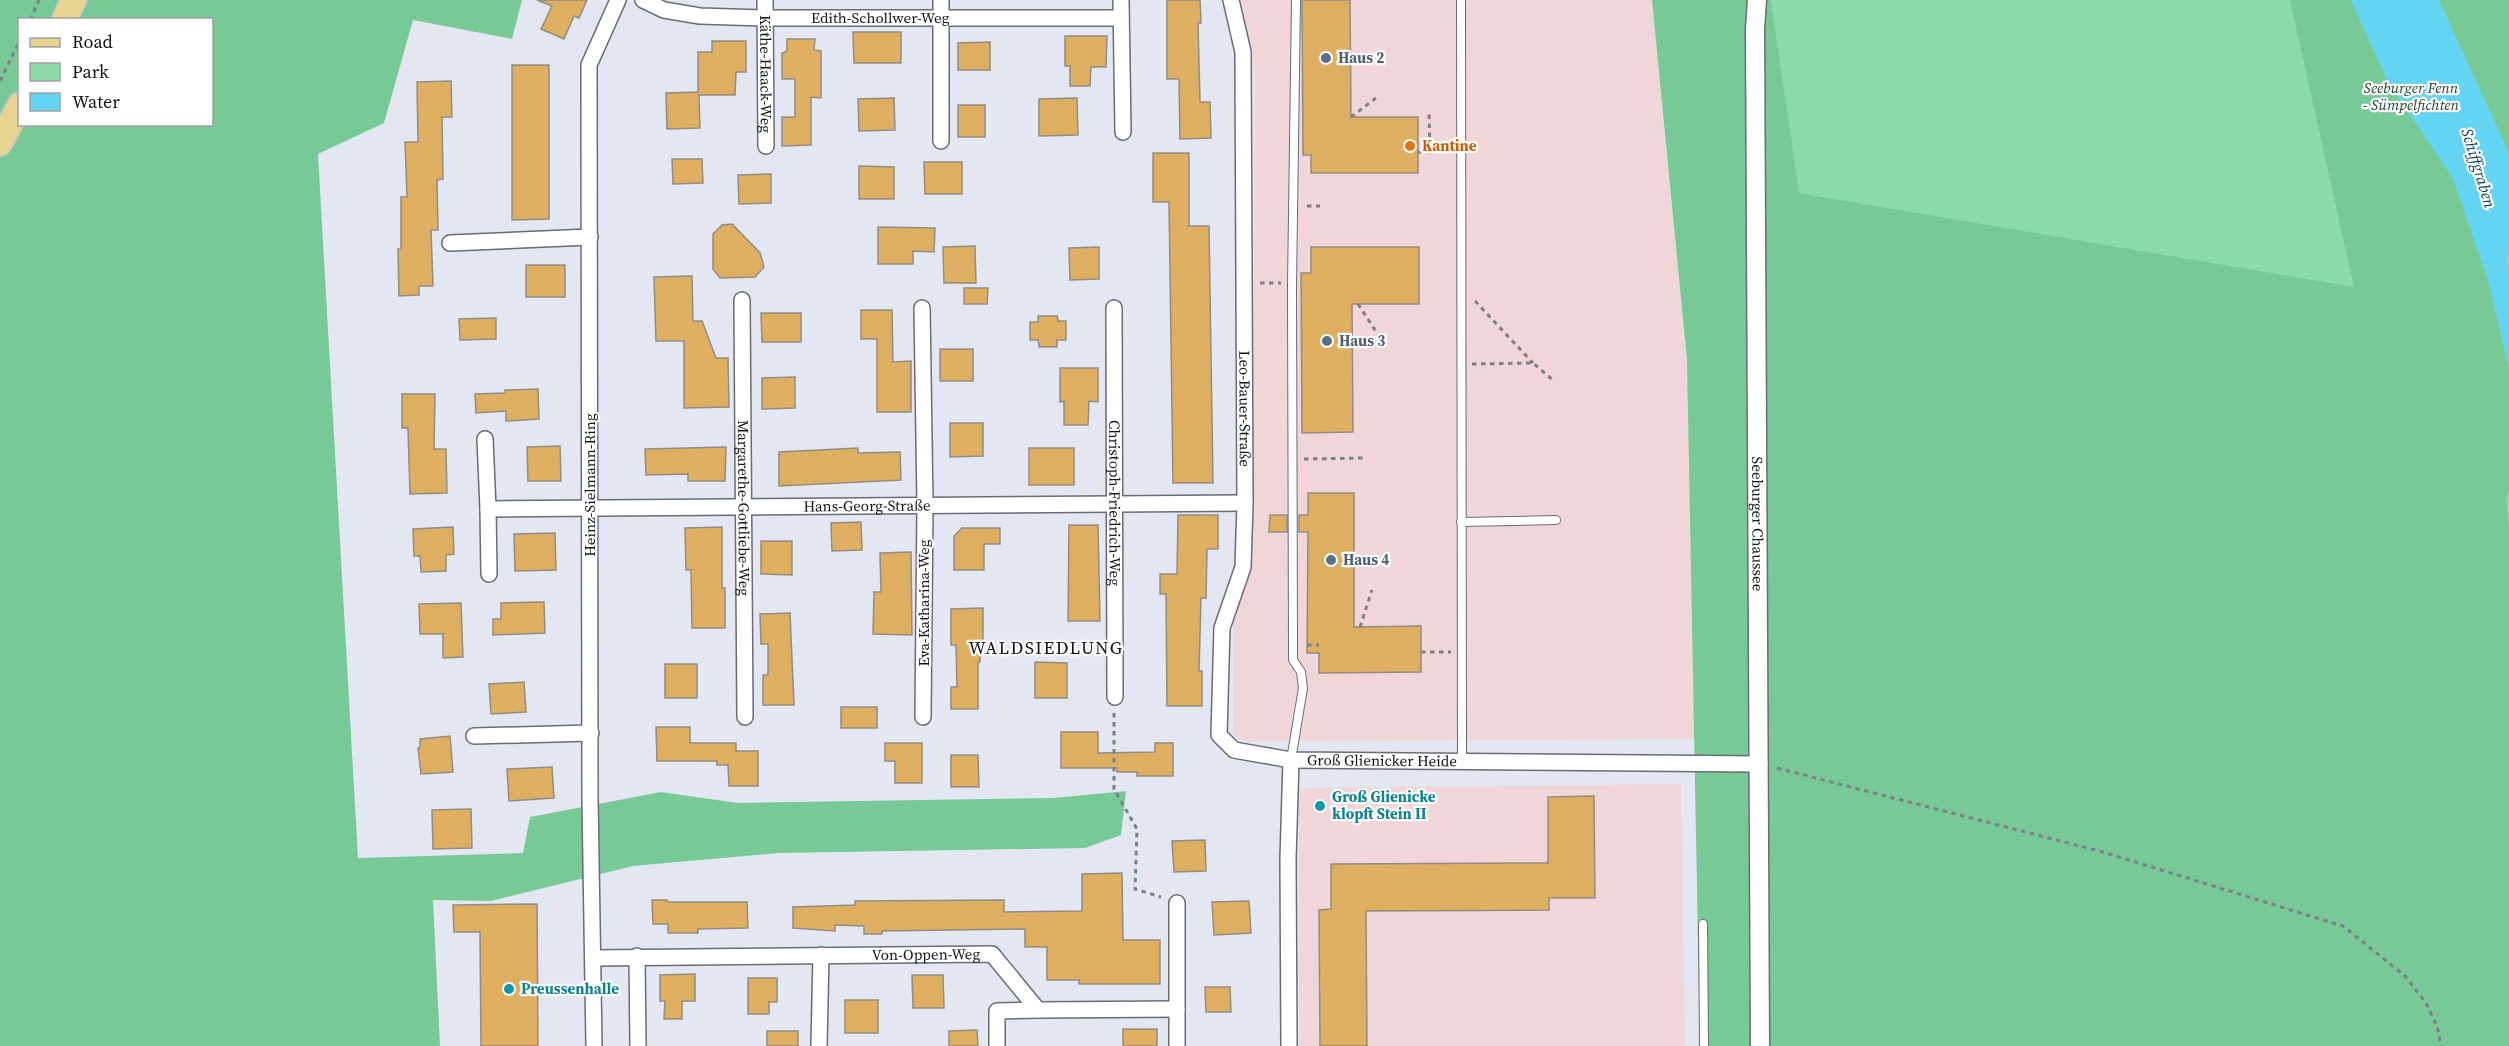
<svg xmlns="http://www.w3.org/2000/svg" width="2509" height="1046" viewBox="0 0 2509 1046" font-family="'Source Serif 4',serif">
<rect width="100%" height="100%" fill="#e3e7f2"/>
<!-- commercial -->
<path fill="#f0d6d9" d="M1238,0H1652L1687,360L1703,739L1246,741L1236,737L1233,732V619L1250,569L1252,555L1255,73Z
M1681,784L1685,1046H1299V788Z"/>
<!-- green -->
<path fill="#8bdaa8" d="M1771,0H2509V1046L2355,288L1798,193Z"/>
<!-- forest -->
<path fill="#77ca96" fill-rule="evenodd" d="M0,0H522L512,39L413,20L384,123L318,154L358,858L523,853L530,817L661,792L738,803L1054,798L1126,791L1121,835L1085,848L779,853L633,866L491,901L433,900L440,1046H0ZM20,20H212V124H20Z
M1652,0H1771L1799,193L2354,287L2290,0H2351L2388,82L2453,178L2488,280L2509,367V491L2506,498L2509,530V1046H1700L1687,360Z
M2439,0H2509V153Z"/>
<!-- water -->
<path fill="#63d5f3" d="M2351,0H2439L2509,153V256L2506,255L2509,267V367L2488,280L2453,178L2388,82Z"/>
<!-- building -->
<path fill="#deaf61" stroke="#928c83" stroke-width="1.5" d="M537,0H587L579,18L574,16L564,39L541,29L552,6Z
M1167,0H1200L1201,23H1198L1200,102H1210L1211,138L1180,139L1179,79H1167Z
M1302,0H1350L1351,117H1418V173H1311V155H1303Z
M853,32H901V63H854Z
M1065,36H1107L1106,67H1091L1090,86H1070V66H1065Z
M787,39H815L814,50L821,51V98L811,97V145L782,146V117H795V79H782V53L787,51Z
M712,41H746V72H736L735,95H699L700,128L667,129L666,93L698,92V52H712Z
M990,42V70H958V43Z
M512,65H549V219L512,220Z
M451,81L452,117H442L443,179L437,180L438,230H431L433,286H419V295L399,296L398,249H401V197H407L405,142H418L417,82Z
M894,98L895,130L859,131L858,99Z
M1077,98L1078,135L1039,136V99Z
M958,105H985V137H958Z
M1153,153H1189V226H1209L1213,483H1173L1169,202H1153Z
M672,159H702L703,183L673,184Z
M924,162H962V194H925Z
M859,166L894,167V199H859Z
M771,174V203L739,204L738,175Z
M732,224L760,253L764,267L755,277L720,278L713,269V234L722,225Z
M878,227L935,228L934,252L913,251V264H878Z
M975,246L976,283H944L943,247Z
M1099,247V279L1070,280L1069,248Z
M1311,247H1419V304H1352L1353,432L1302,433L1301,273H1311Z
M526,265H565V297H526Z
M692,276L693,321H702L716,358H728L729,407L684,408V341H656L654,277Z
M964,288H988L987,304H964Z
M861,310H892L893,362L911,361V412H877V339H861Z
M761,313H801V342H762Z
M1038,316H1057L1058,321H1066V340H1057V347H1039L1038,340H1030V322H1038Z
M496,318V339L460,340L459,319Z
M940,349H973V381H940Z
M1060,368H1098V402L1089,401L1088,425H1064V401L1060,402Z
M795,377V408L762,409V378Z
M538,389L539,419L506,421V411L476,413L475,394L505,393V390Z
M402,394H435L434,449H446L447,493L410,494L408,428H402Z
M950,423H983V456L950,457Z
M560,446L561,481H528L527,447Z
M726,447L725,481H688V474L646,475L645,449Z
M858,448V453L900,452L901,480L779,486V452Z
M1029,448H1074V485H1029Z
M1308,493H1354V627L1421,626V672L1319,673V653H1307L1308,532H1299V515H1308Z
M1178,515H1218V549H1207L1206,598H1201L1199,671H1202V706H1167L1166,594H1160V574H1177Z
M1270,515H1287V532H1269Z
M861,522L862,550L832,551L831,523Z
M1069,525H1098L1100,621H1068Z
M453,527L454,554L446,555V571L421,572L420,556H414L413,529Z
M722,527V588H725V628H692L691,570H686L685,528Z
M962,528H1000V544H984V570H954V536Z
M555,533L556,570L515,571L514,534Z
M761,541H792V575L761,574Z
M911,552L912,635L873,634L874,592H881L880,553Z
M544,602L545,633L493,635V619H501V603Z
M461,603L463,657L443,658V634H420L419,604Z
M983,608V645H980V662H978V709H951V687H957L956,645H951V609Z
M790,613L794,705H763V675H768V644H761L760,614Z
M1035,662L1067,663V698H1035Z
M665,664H697V698H665Z
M524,682L526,712L491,714L489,684Z
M841,707H877V728H841Z
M656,727H690V743H736V751H758V786H729L728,765H717V761H657Z
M1061,732H1098V753L1155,752V743H1173V776H1137V772H1117V768H1061Z
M450,736L453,772L421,774L418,748H420V739Z
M885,743H922V783H895V761H885Z
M951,755H978L979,787H951Z
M552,767L554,798L509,801L507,769Z
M1594,796L1595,898H1549V910L1366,911L1367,1046H1320L1319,910L1331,909V864L1548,863V797Z
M471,809L472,848L433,849L432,810Z
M1205,840L1206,871L1174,872L1172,841Z
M1122,873L1123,940H1160V984H1079V980H1047V947H1025V929L882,931V934H864V926L835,925V931L793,928V907L855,905V901L1004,900V912L1082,911V874Z
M652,900H667L668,902H747L748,928L698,929V933H668V924H653Z
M1249,901L1251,933L1214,935L1212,902Z
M537,904L538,1046H481L480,932H454L453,905Z
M695,974V1001H682V1019H664L665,1001H660V975Z
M912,975H943L944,1008H913Z
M748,978H777V1002H769V1014H748Z
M1205,987H1230L1231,1012H1206Z
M845,1000H878V1033H845Z
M1123,1029H1157V1046H1123Z
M977,1030L978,1046H949V1031Z
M767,1031H798V1046H767Z"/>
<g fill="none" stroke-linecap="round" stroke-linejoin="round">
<!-- service casing -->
<g stroke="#686c75" stroke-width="10">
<path id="service" d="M1461,0L1462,762
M1461,522L1556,520
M1291,760L1303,688L1301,672L1293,660V643L1292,287L1296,0
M1703,924L1704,1046"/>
</g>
<!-- minor casing -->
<g stroke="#686c75" stroke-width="18">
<g id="minor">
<path id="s1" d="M643,0L664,10L700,16L766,18H1121"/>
<path id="s2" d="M765,0L766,146"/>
<path d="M1121,0L1123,132"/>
<path id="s3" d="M1231,0L1243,52L1245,503L1243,567L1222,628L1219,735L1234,750L1291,760L1760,764"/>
<path d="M941,141V0"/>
<path d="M450,243L590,237"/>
<path id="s4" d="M742,300L745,717"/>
<path d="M922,308L925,505L923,717"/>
<path id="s5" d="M1114,308L1115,697"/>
<path d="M485,439L488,509"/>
<path id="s6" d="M489,574L488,509L1245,503"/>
<path d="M474,736L591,733"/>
<path d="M637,956L638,1046"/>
<path id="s7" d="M594,958L992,954L1038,1010L1177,1009"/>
<path d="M594,1046L590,799L589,65L618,0"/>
<path d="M819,1046L821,955"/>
<path d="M997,1046V1011L1038,1010"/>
<path d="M1177,1046V903"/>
<path d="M1289,1046L1288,859L1291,760"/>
</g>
</g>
<!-- tertiary casing -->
<g stroke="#686c75" stroke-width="21">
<g id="tertiary">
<path id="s8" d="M1757,0L1755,29L1760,1046"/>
</g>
</g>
<!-- primary casing -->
<g stroke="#c6c7c8" stroke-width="27">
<path id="primary" d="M64,20L74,0
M0,143L20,105"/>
</g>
<!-- path -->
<path stroke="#7d7f87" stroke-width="3" stroke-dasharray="4.5 4.5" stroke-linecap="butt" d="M30,20L39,0
M0,81L20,40
M1351,117L1376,98
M1418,152H1430L1429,111
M1307,206H1320
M1260,283H1281
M1475,301L1533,363
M1358,304L1381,339
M1472,364L1533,363L1554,381
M1304,459L1365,458
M1360,627L1372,590
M1307,645H1319
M1421,652H1451
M1114,713V789L1137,829L1135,889L1161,897
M1777,768L2103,852L2343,926L2405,976L2426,1003L2437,1026L2441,1046"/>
<!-- service -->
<use href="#service" stroke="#fff" stroke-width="8"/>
<!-- minor -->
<use href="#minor" stroke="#fff" stroke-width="15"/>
<!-- tertiary -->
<use href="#tertiary" stroke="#fff" stroke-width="18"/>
<!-- primary -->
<use href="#primary" stroke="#e6d490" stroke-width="24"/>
</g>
<!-- markers -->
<g fill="#5c6f8a" stroke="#fff" stroke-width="2">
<circle cx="1326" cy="58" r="6"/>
<circle cx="1327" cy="341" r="6"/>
<circle cx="1331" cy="560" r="6"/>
</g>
<circle fill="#e8710a" stroke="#fff" stroke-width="2" cx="1410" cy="146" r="6"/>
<g fill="#0f9aa8" stroke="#fff" stroke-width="2">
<circle cx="1320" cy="806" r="6"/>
<circle cx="509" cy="989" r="6"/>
</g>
<g text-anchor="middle" stroke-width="4.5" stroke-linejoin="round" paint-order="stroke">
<!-- street labels -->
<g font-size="15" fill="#131418" stroke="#fff">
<text dy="5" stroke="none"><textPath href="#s1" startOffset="240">Edith-Schollwer-Weg</textPath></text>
<text dy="5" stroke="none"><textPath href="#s2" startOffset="74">Käthe-Haack-Weg</textPath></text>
<text dy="5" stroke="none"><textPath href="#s3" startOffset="410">Leo-Bauer-Straße</textPath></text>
<text transform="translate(590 485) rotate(-90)" y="5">Heinz-Sielmann-Ring</text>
<text dy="5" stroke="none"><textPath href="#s5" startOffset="195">Christoph-Friedrich-Weg</textPath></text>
<text dy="5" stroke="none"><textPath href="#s6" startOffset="444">Hans-Georg-Straße</textPath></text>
<text dy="5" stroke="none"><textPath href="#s4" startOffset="208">Margarethe-Gottliebe-Weg</textPath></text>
<text dy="5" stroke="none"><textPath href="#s8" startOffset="524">Seeburger Chaussee</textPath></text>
<text transform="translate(924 603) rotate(-90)" y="5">Eva-Katharina-Weg</text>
<text dy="5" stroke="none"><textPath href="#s3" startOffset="910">Groß Glienicker Heide</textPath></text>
<text dy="5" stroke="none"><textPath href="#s7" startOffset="332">Von-Oppen-Weg</textPath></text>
</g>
<!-- service labels -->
<g font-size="15" font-weight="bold" fill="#4e5e75" stroke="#fff" text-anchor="start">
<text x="1338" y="63">Haus 2</text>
<text x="1339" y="346">Haus 3</text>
<text x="1343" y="565">Haus 4</text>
</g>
<!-- park labels -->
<g font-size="15" font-style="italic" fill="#183c27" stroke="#fff">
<text x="2411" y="93">Seeburger Fenn<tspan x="2411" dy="17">- Sümpelfichten</tspan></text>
</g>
<!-- food labels -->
<g font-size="15" font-weight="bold" fill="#c56008" stroke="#fff" text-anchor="start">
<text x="1422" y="151">Kantine</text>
</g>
<!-- culture labels -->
<g font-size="15" font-weight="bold" fill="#0d838f" stroke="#fff" text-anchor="start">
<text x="1332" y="802">Groß Glienicke<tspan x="1332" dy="17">klopft Stein II</tspan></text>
<text x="521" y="994">Preussenhalle</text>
</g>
<!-- water labels -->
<g font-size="16" font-style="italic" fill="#093e4b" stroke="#fff">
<text transform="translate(2479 168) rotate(73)" y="6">Schiffgraben</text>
</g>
<!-- quarter labels -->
<g font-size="18" letter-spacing="1.5" fill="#131418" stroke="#fff">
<text x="1046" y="654">WALDSIEDLUNG</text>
</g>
</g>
<!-- legend -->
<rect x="18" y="18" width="195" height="108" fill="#ffffff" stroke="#a1a1a3" stroke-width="1.5"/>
<rect x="30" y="38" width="30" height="9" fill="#e6d490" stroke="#a1a1a3" stroke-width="1.5"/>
<text x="72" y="48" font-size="18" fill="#131418">Road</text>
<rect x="30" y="63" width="30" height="18" fill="#8bdaa8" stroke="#a1a1a3" stroke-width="1.5"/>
<text x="72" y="78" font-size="18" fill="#131418">Park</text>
<rect x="30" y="93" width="30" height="18" fill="#63d5f3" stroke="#a1a1a3" stroke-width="1.5"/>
<text x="72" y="108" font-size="18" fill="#131418">Water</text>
</svg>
